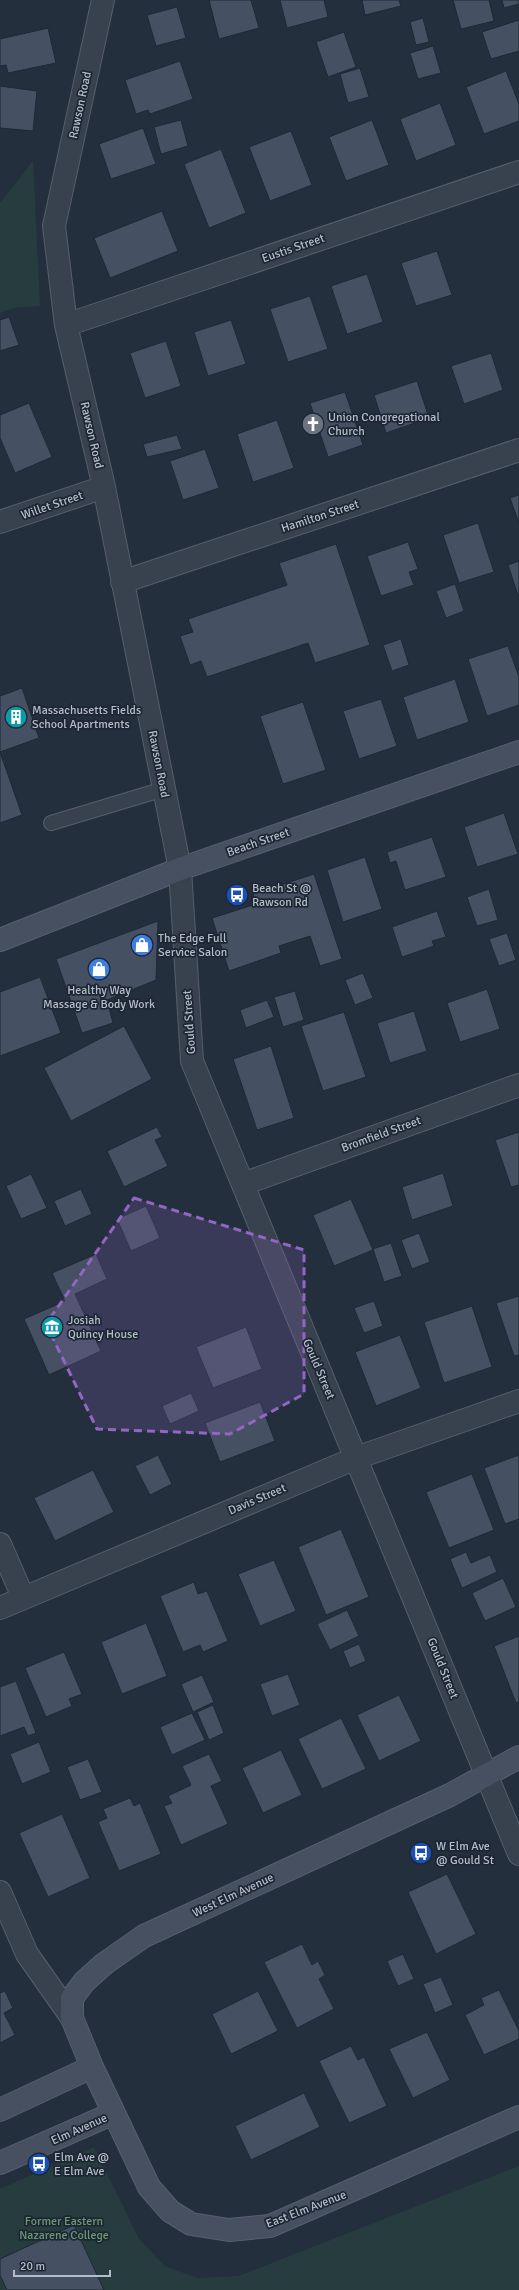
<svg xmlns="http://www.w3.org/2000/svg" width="519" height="2290" viewBox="0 0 519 2290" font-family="Signika,sans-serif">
<rect width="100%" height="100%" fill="#242f3e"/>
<!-- green -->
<path fill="#263c3f" d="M33,161L40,306L13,308L0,313V203Z
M94,2147L139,2239L165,2266L197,2278L239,2276L519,2166V2290H0V2189Z"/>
<!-- building -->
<path fill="#455162" stroke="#1f2835" d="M209,0H251L259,28L219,39Z
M280,0H324L328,17L287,28Z
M362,0H399L401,6L365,15Z
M453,0H489L494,21L461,29Z
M502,0H519V4L504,8Z
M177,7L186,38L156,46L147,15Z
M423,18L429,42L416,45L410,22Z
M519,20V51L491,59L482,32Z
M48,28L56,63L8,73L6,65L0,66V39Z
M344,32L356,67L328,77L316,42Z
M433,46L441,73L418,79L410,53Z
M180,61L193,99L150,114L148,110L136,114L125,80Z
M360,68L369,97L348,103L340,74Z
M506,71L519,104V121L484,134L466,87Z
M0,86L37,91L33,131L0,128Z
M440,103L456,145L416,161L400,119Z
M181,120L188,146L161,154L154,127Z
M372,120L389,165L346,181L329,137Z
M143,128L156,164L111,179L99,144Z
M291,131L312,185L270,201L249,147Z
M221,149L246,213L209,228L184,164Z
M162,211L178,251L110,278L94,238Z
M437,251L452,295L416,306L401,263Z
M367,274L383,322L347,334L331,286Z
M310,296L328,349L288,362L270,309Z
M9,317L19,345L0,351V320Z
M231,320L246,364L208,376L194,332Z
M166,341L181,386L145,398L130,353Z
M491,353L503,390L464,404L451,366Z
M417,381L429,418L386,433L374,395Z
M345,392L363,445L328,457L310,403Z
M29,403L52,457L15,473L0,438V415Z
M277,420L294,468L253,482L237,434Z
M177,435L182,449L147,457L143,444Z
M205,449L219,488L183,500L170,461Z
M519,495V523L510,498Z
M478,523L494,572L459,583L443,535Z
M408,542L418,569L409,572L414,585L381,596L367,556Z
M336,544L370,645L315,663L308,643L207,677L201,661L190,665L180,636L193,632L188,619L287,585L279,563Z
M519,561V594L518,595L508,565Z
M455,584L464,611L446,618L436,591Z
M401,639L409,665L392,671L383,645Z
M508,646L519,677V705L487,716L468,659Z
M455,679L469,722L417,740L403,697Z
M22,688L39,738L0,752V696Z
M381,699L397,746L359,759L343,711Z
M303,702L326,770L283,784L260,716Z
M0,752L22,815L0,823Z
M504,813L518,854L477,867L464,827Z
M432,837L446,877L405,890L396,861L390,863L387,852Z
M365,857L382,909L343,922L327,870Z
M314,874L342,959L320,966L310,936L279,946L281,953L229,971L212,918L256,904L253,894Z
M489,889L498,920L477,926L467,897Z
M437,911L446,937L432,941L434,946L402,957L392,927Z
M158,921L156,980L107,1000L113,1023L82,1033L56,959Z
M507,933L516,960L499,966L489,939Z
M363,973L373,998L355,1005L345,980Z
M40,977L61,1033L0,1056V992Z
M487,989L500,1029L460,1042L447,1003Z
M295,991L304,1020L283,1027L274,997Z
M267,1000L274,1017L246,1028L240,1010Z
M414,1011L427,1051L390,1063L377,1023Z
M344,1012L366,1077L323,1091L301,1026Z
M124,1026L152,1079L71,1121L44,1068Z
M271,1046L294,1118L257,1130L233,1059Z
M157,1127L162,1137L155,1140L168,1166L124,1187L107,1151Z
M519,1132V1185L511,1187L495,1140Z
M443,1173L453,1206L412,1220L402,1187Z
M31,1174L47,1208L21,1219L6,1186Z
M81,1189L92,1214L65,1226L54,1201Z
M351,1199L373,1250L334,1266L313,1215Z
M146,1206L160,1238L131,1251L117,1219Z
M419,1233L430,1262L412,1269L401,1240Z
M391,1243L402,1276L384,1282L373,1249Z
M96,1254L107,1279L75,1294L101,1351L49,1375L24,1319L65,1301L52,1273Z
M519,1296V1355L514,1356L496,1303Z
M374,1301L383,1326L364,1333L354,1308Z
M472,1306L492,1367L444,1383L424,1322Z
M246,1327L262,1369L213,1388L196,1347Z
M400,1335L421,1388L376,1406L355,1352Z
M191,1393L199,1411L170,1424L162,1406Z
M260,1402L275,1441L220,1462L205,1423Z
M158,1455L172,1484L150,1495L135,1466Z
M519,1455V1519L505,1524L484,1468Z
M93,1470L114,1512L55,1541L34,1498Z
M472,1474L494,1530L449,1548L426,1492Z
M341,1529L369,1597L326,1615L298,1547Z
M466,1552L471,1563L490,1555L497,1572L462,1588L450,1559Z
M274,1560L296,1611L260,1626L238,1574Z
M503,1578L516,1607L485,1621L472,1593Z
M194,1582L198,1594L207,1591L228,1641L203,1652L200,1645L183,1652L160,1596Z
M347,1610L359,1636L330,1650L317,1624Z
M146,1623L167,1676L122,1694L101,1642Z
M519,1636V1702L516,1703L494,1646Z
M359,1644L366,1661L350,1668L343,1651Z
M64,1652L82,1694L69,1699L72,1706L46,1717L25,1668Z
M288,1674L300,1705L272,1716L260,1684Z
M202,1675L214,1702L193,1712L181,1684Z
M16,1681L36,1733L28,1736L24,1727L0,1736V1687Z
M399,1695L421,1741L379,1761L357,1715Z
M213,1705L224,1733L209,1740L197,1712Z
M192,1713L205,1740L172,1755L160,1727Z
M341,1718L366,1769L322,1789L298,1739Z
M39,1742L51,1772L22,1784L10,1754Z
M281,1750L302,1795L263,1813L242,1768Z
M209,1754L222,1781L211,1786L228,1824L181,1845L164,1806L172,1803L168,1796L191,1785L182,1766Z
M88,1759L102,1792L80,1800L67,1767Z
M130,1798L134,1806L140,1803L161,1854L119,1871L98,1822L107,1818L103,1809Z
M62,1814L90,1878L48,1897L19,1833Z
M447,1874L476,1934L436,1954L408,1892Z
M302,1944L312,1965L318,1961L325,1975L319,1979L334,2009L297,2028L264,1962Z
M403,1954L414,1979L398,1986L387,1961Z
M441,1977L453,2005L435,2013L423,1984Z
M499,1990L519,2031V2039L484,2055L465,2015L484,2005L481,1998Z
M5,1991L13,2008L4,2013L15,2035L0,2043V1993Z
M258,1991L278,2031L231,2054L212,2014Z
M427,2032L450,2080L413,2098L389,2049Z
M351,2046L358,2060L364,2057L387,2106L349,2123L319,2061Z
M304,2093L320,2127L251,2160L235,2126Z
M74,2225L104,2290H7L0,2275V2259Z"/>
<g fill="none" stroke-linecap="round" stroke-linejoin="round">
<!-- lane casing -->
<g stroke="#565f6c" stroke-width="16">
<path id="lane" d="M51,823L164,789"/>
</g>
<!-- street casing -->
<g stroke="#565f6c" stroke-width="24">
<path id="street" d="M103,0L54,226L66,325L104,487L180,869L192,1061L519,1854
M66,325L519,172
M0,522L104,487
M122,582L519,450
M243,1184L519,1085
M0,1544L23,1597
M0,1608L356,1458L519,1401
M0,1892L27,1954L72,2018"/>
</g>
<!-- secondary casing -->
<g stroke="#565f6c" stroke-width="24">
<path id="secondary" d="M0,940L180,869L519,752
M519,1757L450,1795L144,1936L104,1964L84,1982L72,1998V2018L92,2067L149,2187L170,2211L191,2224L229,2230L270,2226L519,2117
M0,2110L92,2067
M0,2163L114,2113"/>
</g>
<!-- lane -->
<use href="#lane" stroke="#38414e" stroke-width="14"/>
<!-- street -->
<use href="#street" stroke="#38414e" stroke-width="22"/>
<!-- secondary -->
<use href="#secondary" stroke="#465061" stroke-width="22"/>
</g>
<!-- marked area -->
<path fill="#9266c3" fill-opacity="0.2" stroke="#9266c3" stroke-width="3" stroke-dasharray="8 5" stroke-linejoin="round" d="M134,1198L304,1250V1394L230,1434L97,1429L46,1324Z"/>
<!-- icons -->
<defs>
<g id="church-disc" transform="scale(1.15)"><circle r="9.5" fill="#6b7280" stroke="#1d2633"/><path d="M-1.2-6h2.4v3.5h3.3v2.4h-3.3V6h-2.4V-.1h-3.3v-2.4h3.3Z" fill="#fff"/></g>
<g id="building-disc" transform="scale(1.15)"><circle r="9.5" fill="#0f9aa8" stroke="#1d2633"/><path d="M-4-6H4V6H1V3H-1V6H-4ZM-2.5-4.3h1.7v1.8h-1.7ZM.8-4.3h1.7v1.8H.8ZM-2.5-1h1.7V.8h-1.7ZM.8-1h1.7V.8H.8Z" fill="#fff"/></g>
<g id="bus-disc" transform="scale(1.15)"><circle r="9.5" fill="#1a4fb4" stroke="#1d2633"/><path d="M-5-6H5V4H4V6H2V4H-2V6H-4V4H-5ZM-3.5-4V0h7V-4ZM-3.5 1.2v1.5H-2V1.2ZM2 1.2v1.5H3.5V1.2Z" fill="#fff"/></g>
<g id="shop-disc" transform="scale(1.15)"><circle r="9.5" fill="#3f7fe0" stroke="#1d2633"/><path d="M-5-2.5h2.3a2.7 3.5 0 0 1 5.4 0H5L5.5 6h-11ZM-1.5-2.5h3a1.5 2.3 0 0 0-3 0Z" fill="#fff"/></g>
<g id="museum-disc" transform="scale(1.15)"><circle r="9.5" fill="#0f9aa8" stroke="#1d2633"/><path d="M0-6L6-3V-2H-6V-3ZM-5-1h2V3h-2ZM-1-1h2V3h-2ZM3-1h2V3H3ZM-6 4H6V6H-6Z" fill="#fff"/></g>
</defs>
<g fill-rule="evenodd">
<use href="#church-disc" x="313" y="424"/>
<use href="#building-disc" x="16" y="717"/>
<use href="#bus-disc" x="237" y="895"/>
<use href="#shop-disc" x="142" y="945"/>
<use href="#shop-disc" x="99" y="969"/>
<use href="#museum-disc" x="52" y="1327"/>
<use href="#bus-disc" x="421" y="1853"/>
<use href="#bus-disc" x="39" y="2164"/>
</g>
<g text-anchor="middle" stroke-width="3.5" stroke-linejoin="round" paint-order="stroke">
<!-- street labels -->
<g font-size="12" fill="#b4bcc9" stroke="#1d2633">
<text transform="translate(80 105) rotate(-78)" y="4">Rawson Road</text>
<text transform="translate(293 248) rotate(-19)" y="4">Eustis Street</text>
<text transform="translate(92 435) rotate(77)" y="4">Rawson Road</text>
<text transform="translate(52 505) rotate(-19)" y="4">Willet Street</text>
<text transform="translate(320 516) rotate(-18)" y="4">Hamilton Street</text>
<text transform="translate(159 764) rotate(79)" y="4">Rawson Road</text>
<text transform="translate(258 842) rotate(-19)" y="4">Beach Street</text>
<text transform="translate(189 1022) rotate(-94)" y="4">Gould Street</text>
<text transform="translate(381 1134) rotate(-20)" y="4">Bromfield Street</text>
<text transform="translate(319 1369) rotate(67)" y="4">Gould Street</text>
<text transform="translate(257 1499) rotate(-23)" y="4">Davis Street</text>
<text transform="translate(443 1668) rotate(68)" y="4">Gould Street</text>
<text transform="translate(233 1895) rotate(-25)" y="4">West Elm Avenue</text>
<text transform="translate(79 2129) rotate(-24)" y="4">Elm Avenue</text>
<text transform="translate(306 2209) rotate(-21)" y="4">East Elm Avenue</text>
</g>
<!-- poi labels -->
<g font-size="12" fill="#b4bcc9" stroke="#1d2633" text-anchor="start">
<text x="328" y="421">Union Congregational<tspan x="328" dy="14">Church</tspan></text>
<text x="32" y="714">Massachusetts Fields<tspan x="32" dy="14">School Apartments</tspan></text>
<text x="252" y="892">Beach St @<tspan x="252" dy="14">Rawson Rd</tspan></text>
<text x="158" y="942">The Edge Full<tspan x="158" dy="14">Service Salon</tspan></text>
<text x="99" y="994" text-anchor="middle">Healthy Way<tspan x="99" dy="14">Massage &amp; Body Work</tspan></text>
<text x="68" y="1324">Josiah<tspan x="68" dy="14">Quincy House</tspan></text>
<text x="436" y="1850">W Elm Ave<tspan x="436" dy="14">@ Gould St</tspan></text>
<text x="54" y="2161">Elm Ave @<tspan x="54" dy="14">E Elm Ave</tspan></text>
</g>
<!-- park labels -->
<g font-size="12" fill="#6b9a76" stroke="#1d2633">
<text x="64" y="2225">Former Eastern<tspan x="64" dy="14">Nazarene College</tspan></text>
</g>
</g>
<!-- scale -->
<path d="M14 2270v6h96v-6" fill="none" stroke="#b4bcc9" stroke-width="2"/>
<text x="20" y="2270" font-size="12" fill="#b4bcc9" stroke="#1d2633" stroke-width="3" paint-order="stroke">20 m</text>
</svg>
